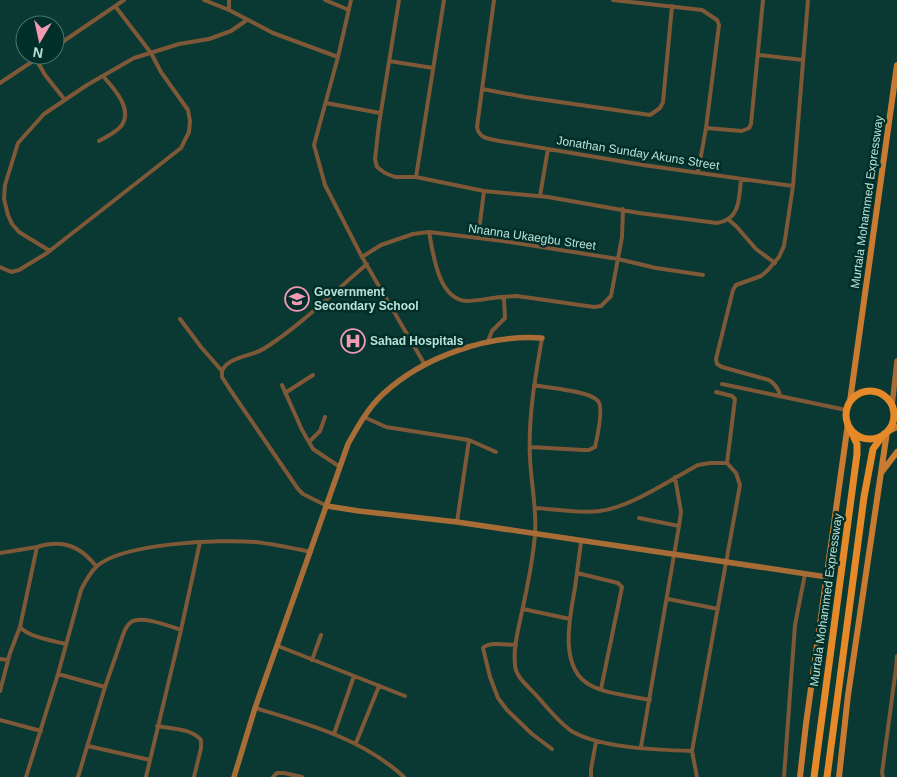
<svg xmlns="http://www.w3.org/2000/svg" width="897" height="777" viewBox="0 0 897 777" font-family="Helvetica,sans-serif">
<rect width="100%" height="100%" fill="#0a3832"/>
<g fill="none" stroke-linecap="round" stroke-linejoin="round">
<!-- street -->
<path stroke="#7e5837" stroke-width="4" d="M204,0L229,10L273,33L338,57
M229,0V10
M325,0L349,10
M351,0L338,57L314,145L325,185L362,257L425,365
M399,0L379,124L375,159L377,167L385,173L395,177H416L484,191L548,197L639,213L717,223C740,220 739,199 741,179
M494,0L477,127C479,139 490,139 500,141L643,165L793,186
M613,0L702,10L717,20L719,25L706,128
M55,47L124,0
M759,55L803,60
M36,59L45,75L65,100
M389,61L433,68
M0,83L42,55
M482,89L525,97L650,115L660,108L663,102L672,6
M326,103L380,113
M99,141C106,137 117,132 122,125C133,108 113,88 103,76
M698,172L706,128L742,131L749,128L751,124L763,0
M416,177L444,0
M540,196L548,149
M729,220L736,226L756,249L775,263
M429,232C433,253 438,299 466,301C478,301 489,298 501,297L504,299L505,318L492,331L488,341
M478,238L484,191
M50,251L19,232L12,224L8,215L4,199L5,185L18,143L44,114L87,85L134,58L179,44L209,39L231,31L247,20
M362,257L381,245L413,234L429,232L503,241L618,259L656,268L703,275
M0,267L11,272L19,270L47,253L181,148L189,132L190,121L188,110L161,72L151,53L115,6
M501,297L517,296L594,307L601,306L611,296L622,237L623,209
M180,319L201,347L222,371V377L231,391L298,489L303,494L327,506
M542,338C535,378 528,418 530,458C531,484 537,508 535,534C533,561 527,589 521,616C518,631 513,648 515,664C515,677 528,686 536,695C547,707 559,723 573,732C602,748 658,750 692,751
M222,371C228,356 252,357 265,348C301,325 334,292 367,264
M722,384L846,410
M282,385L302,430L313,449L340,467
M716,392L732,396L735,399L727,463
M285,393L313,375
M780,396C779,388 775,384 769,380L722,367L717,364L716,359L733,290L736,285L761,276L767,271L779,257L784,246L793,186L808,0
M364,417L386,427L469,440L496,452
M309,442L320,431L325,417
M530,447L583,450H589L595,447C597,438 604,408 598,401C591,391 547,388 534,385
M535,508C556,509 579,514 600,511C631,507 670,480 698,465L710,463H727L736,473L740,485L692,751L697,777
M639,518L679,526
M457,522L469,440
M581,542C579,557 577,573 575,588C570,616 558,668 590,685C606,694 632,696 650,700
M0,553L37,547
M577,573L618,583L622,587L601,689
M668,599L718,609
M523,609L570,619
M66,644C54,641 28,637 20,627L37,547C63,539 80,546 96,566
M516,645C506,645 490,641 483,648L490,677L498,698L507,710L532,734L552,749
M278,646L405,696
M0,659L8,660
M312,660L321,635
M896,668L897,656
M58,674L105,687
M0,691L10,653L20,627
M255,708C308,724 363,739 404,777
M0,720L41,731
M157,726C173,729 190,728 201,740V748L194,777
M334,734L354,676
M356,743L379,686
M88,746L150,760
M641,747L679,526L681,512L675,477
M26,777L58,674L81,590C85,582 89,574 96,567C121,543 220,539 255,542C273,544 292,548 311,552
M78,777L105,687L124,632C126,628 127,625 131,622C141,615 169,626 181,630
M146,777L181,630L200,542
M273,777L277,773H284L302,777
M591,777V769L596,742
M784,777L795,625L805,574
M883,777L882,773L896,668L897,669"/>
<!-- secondary -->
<path stroke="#a86d36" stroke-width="5.5" d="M892,406L897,361
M327,506L359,511L457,522L827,577
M234,777L255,708L348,444C358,426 368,408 383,394C423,357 488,334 542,338"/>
<!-- primary -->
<path stroke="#c97c31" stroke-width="6" d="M850,401L897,65
M893,410L897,413
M881,473L897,452
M800,777L806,724L848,423
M839,777L848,695L887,432L897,427"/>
<!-- highway -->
<path stroke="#e68a29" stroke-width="7" d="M846 415a24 24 0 1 1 48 0a24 24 0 1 1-48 0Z
M814,777L857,454V444L849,427
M827,777L864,497L873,449L884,434"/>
</g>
<!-- icons -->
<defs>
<g id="school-ring" transform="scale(1.25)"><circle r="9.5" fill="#002e28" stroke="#f19ab3" stroke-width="1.5"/><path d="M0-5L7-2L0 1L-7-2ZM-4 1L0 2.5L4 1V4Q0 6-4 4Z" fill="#f19ab3"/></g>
<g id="hospital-ring" transform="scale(1.25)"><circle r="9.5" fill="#002e28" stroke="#f19ab3" stroke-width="1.5"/><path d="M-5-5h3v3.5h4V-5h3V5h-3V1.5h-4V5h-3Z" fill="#f19ab3"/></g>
</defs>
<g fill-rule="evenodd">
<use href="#school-ring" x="297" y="299"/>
<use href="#hospital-ring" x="353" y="341"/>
</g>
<g text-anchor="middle" stroke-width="5" stroke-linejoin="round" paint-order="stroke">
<!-- street labels -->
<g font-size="12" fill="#bae1d9" stroke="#002e28">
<text transform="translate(638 153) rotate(9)" y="4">Jonathan Sunday Akuns Street</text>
<text transform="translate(867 202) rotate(-82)" y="4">Murtala Mohammed Expressway</text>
<text transform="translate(532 237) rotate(8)" y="4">Nnanna Ukaegbu Street</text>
<text transform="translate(826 600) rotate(-82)" y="4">Murtala Mohammed Expressway</text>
</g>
<!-- poi labels -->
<g font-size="12" font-weight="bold" fill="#bae1d9" stroke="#002e28" text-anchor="start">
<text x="314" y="296">Government<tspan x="314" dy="14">Secondary School</tspan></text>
<text x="370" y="345">Sahad Hospitals</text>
</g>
</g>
<!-- north arrow -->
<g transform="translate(40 40) rotate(189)"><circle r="24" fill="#002e28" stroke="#4a766f"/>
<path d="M0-4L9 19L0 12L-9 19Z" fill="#f19ab3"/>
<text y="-8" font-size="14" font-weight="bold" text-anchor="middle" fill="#bae1d9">N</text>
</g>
</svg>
